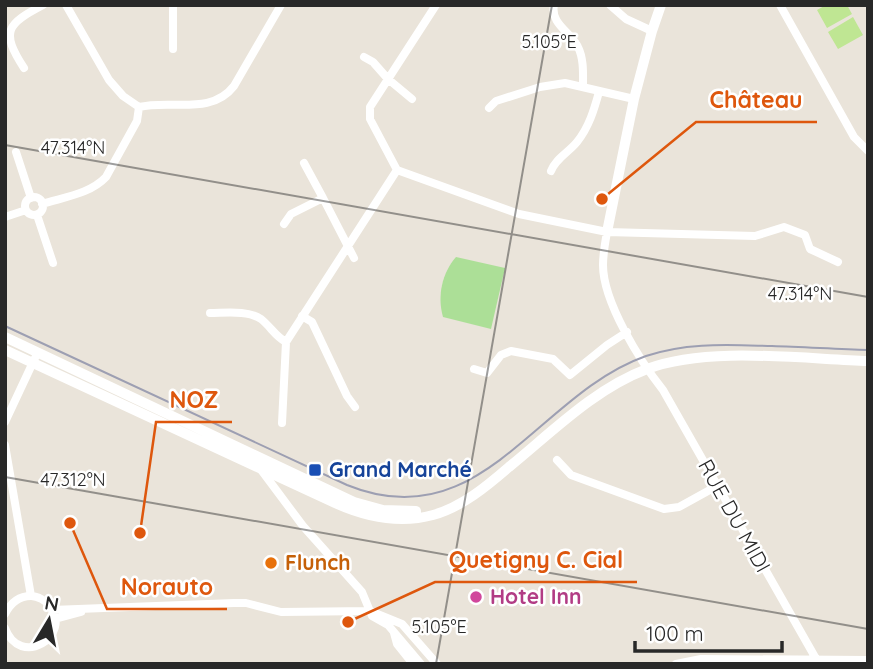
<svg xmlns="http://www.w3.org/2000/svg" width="873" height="669" viewBox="0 0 873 669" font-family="Quicksand,sans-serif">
<rect width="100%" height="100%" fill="#eae4da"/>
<!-- green -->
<path fill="#acdf97" d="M456,257L505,268L491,329L443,317C437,296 442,273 456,257Z"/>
<!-- pitch -->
<path fill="#bfe693" d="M826,5H847L852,14L827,28L817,10Z
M853,17L863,35L838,49L828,32Z"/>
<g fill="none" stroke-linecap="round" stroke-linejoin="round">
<!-- street -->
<path stroke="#fff" stroke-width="8" d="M66,5L109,80L123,96L139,107C171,99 211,116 234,86L281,5
M173,5V49
M554,5C550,24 571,32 578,47C584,59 583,74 583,86
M610,5L626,19L652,31
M780,5L854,137L868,151
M364,57L373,62L388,79L412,99
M24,68C0,31 7,24 43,5
M489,108L496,101L540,87L565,83L634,99
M16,152L31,198
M304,163L323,198
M397,170L519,214L607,232L755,236L784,227L805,235L810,249L838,262
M551,171C556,158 568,153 577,142C589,127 594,110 599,92
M25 206a9 9 0 1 1 18 0a9 9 0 1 1-18 0Z
M42,204C64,197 90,194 106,177L137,121L139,107
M37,215L53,263
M5,217L26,210
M284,224L291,214L323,198L354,258
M607,232C605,243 603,254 603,265C603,302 640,361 663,390L819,664
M210,313C225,313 248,310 261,319C271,327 275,336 286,342
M302,316L312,322L347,396L355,407
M474,369L487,373L501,355L511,351L553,359L570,375L607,345L627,332
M5,422L35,358
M282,423L286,342L397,170L370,119V107L436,5
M5,445L31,596
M557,460L571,475L664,509L679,507L717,486
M262,471L303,526L362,592L372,616L388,625L421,664
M52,610L234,603H246L281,612L370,611L402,624L437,664
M5,614C10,604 18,596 31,596C38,596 46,601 50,606C73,636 20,669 5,628
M55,619L81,612
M394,633L397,644L413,664
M676,664L701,659L868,660"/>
<!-- secondary -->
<path stroke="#fff" stroke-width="10" d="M607,232L634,99L652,31L661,5
M5,337L354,502L383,510L416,511
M5,350L335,503C366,517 400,524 433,515C462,507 487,486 509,467C552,432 594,389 647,369C707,346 803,359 868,361"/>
<!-- tram -->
<path stroke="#9d9fb2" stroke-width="2" d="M5,326L347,485C481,540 537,394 646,356C688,342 729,345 772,346C804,347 836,349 868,350"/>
</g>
<!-- ticks -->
<path fill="none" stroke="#282828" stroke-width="2" stroke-opacity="0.45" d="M5,145L868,297M5,477L868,629M436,664L552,5"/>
<!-- markers -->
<rect fill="#1a4fb4" stroke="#fff" stroke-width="2.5" x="308" y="463" width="14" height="14" rx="3.5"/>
<circle fill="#e8710a" stroke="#fff" stroke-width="2.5" cx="271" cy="563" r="7"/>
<circle fill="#d1479c" stroke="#fff" stroke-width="2.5" cx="476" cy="597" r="7"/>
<g text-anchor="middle" stroke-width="5" stroke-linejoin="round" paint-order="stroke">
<!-- transit labels -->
<g font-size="21" font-weight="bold" fill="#164399" stroke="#fff" text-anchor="start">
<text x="329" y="477">Grand Marché</text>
</g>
<!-- street labels -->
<g font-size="21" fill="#282828" stroke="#fff">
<text transform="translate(734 516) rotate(61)" y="7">RUE DU MIDI</text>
</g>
<!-- food labels -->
<g font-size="21" font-weight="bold" fill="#c56008" stroke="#fff" text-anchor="start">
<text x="285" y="570">Flunch</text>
</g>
<!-- hotel labels -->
<g font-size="21" font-weight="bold" fill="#b23c85" stroke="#fff" text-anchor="start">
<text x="490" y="604">Hotel Inn</text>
</g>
</g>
<g font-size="18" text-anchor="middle" fill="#282828" stroke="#fff" stroke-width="5" stroke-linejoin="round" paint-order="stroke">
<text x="549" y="48">5.105°E</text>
<text x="73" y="154">47.314°N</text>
<text x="800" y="300">47.314°N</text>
<text x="73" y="486">47.312°N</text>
<text x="439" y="633">5.105°E</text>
</g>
<!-- callouts -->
<path fill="none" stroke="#de570d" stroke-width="2.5" d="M602 199L696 122H817M140 533L156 422H232M348 622L435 582H637M70 523L107 609H227"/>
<g fill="#de570d" stroke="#fff" stroke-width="2.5">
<circle cx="602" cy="199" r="7"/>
<circle cx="140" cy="533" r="7"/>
<circle cx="348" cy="622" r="7"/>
<circle cx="70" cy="523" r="7"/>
</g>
<g font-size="23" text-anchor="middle" font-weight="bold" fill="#de570d" stroke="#fff" stroke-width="5" stroke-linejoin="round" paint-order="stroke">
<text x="756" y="108">Château</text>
<text x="194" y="408">NOZ</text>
<text x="536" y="568">Quetigny C. Cial</text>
<text x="167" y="595">Norauto</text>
</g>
<!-- border -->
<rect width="873" height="669" fill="none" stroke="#282828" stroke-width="14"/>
<!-- north arrow -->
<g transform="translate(49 620) rotate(10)" stroke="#ffffff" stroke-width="5" paint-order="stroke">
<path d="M0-5L12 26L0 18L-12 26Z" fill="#282828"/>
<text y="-10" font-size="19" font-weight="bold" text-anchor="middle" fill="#282828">N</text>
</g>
<!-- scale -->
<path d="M635 641v10h147v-10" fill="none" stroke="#282828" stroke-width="3.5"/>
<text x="646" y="641" font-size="21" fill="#282828" stroke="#ffffff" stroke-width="5" paint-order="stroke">100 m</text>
</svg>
